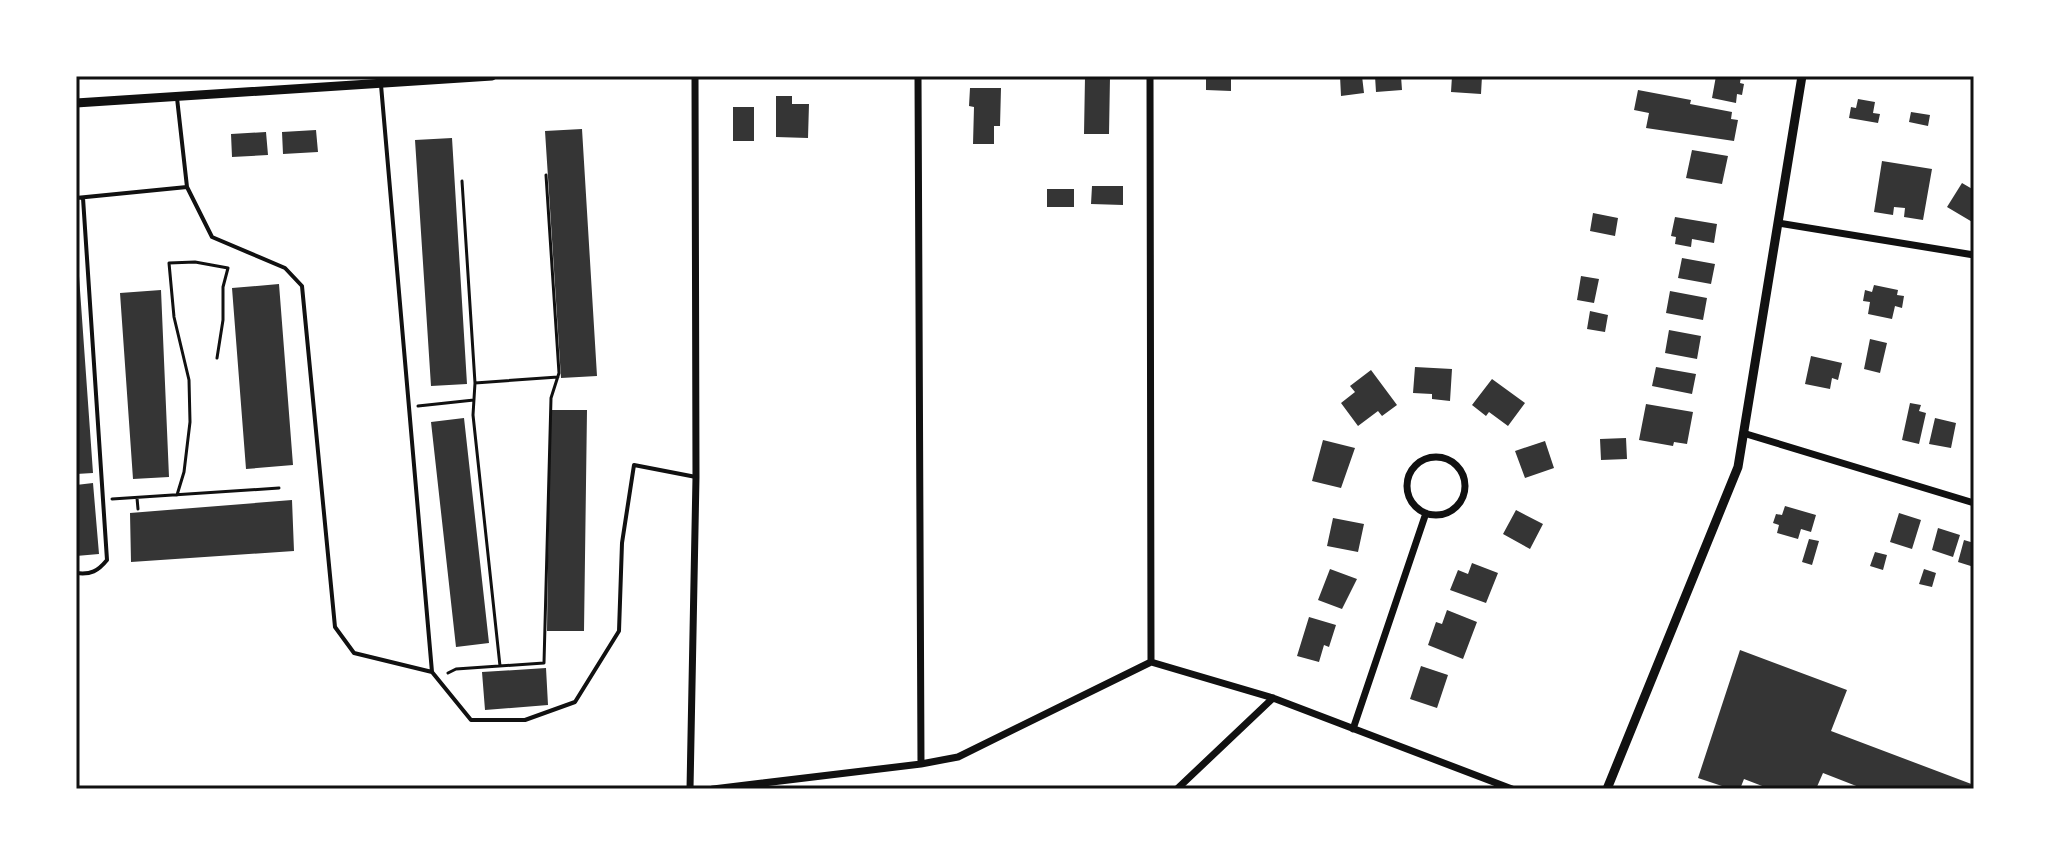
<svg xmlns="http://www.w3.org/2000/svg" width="2050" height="865" viewBox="0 0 2050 865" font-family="Lato,sans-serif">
<rect width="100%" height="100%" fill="#fff"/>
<!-- building -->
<path fill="#353535" d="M1206,76H1231V91L1206,90Z
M1340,76H1362L1364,93L1341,96Z
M1375,76H1401L1402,90L1376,92Z
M1452,76H1482L1481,94L1451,92Z
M1716,76H1741L1740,83L1744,84L1742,95L1737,94L1736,103L1712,98Z
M1085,77H1110L1109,134H1084Z
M970,88H1001L1000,126H994V144H973L974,107L969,106Z
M1638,90L1691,100L1690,104L1732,112L1731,119L1738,120L1734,141L1646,128L1649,113L1634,110Z
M776,96H792V104H809L808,138L776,137Z
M1858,99L1875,102L1873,113L1880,114L1878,123L1849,118L1851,107L1856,108Z
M733,107H754V141H733Z
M1911,112L1930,115L1928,126L1909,122Z
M582,129L597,376L561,378L545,131Z
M316,130L318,152L283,154L282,132Z
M266,132L268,155L232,157L231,134Z
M452,138L467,384L431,386L415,140Z
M1692,150L1728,156L1722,184L1686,178Z
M1882,161L1932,169L1923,220L1904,217L1905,208L1894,207L1893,215L1874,212Z
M1962,183L1974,190V223L1947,207Z
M1092,186H1123V205L1091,204Z
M1047,189H1074V207H1047Z
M1593,213L1618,218L1615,236L1590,231Z
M1675,217L1717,224L1714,243L1692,239L1691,247L1675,244L1676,237L1671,236Z
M1682,258L1715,264L1711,284L1678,278Z
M76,276H79L93,473L76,474Z
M1581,276L1599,279L1594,303L1577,300Z
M279,284L293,465L246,469L232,288Z
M1874,285L1898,290L1897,295L1904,296L1902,308L1895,306L1892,319L1868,314L1870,302L1863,301L1865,290L1872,292Z
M161,290L169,477L133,479L120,293Z
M1670,291L1707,298L1703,320L1666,313Z
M1590,311L1608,315L1605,332L1587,329Z
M1669,330L1701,336L1697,359L1665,353Z
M1870,339L1887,343L1880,373L1864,369Z
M1811,356L1842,363L1838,380L1832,378L1830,389L1805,384Z
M1415,367L1452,369L1450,401L1432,399V394L1413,393Z
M1656,367L1696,374L1692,394L1652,386Z
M1371,370L1397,405L1382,416L1378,411L1358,426L1341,403L1355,392L1350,386Z
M1492,379L1525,403L1508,426L1489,412L1486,416L1472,405Z
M1910,403L1921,405L1919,411L1926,413L1919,444L1902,440Z
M1646,404L1693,412L1687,444L1674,442L1673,446L1639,440Z
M550,410H587L584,631H547Z
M464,418L489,643L456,647L431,422Z
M1935,418L1956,423L1951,448L1929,444Z
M1626,438L1627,459L1601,460L1600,439Z
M1323,440L1355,448L1341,488L1312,481Z
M1545,441L1554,468L1525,478L1515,451Z
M93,483L99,554L76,556V485Z
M292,500L294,551L131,562L130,513Z
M1785,506L1816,515L1811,532L1801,529L1798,539L1777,533L1779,525L1773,523L1776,514L1782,515Z
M1516,510L1543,524L1530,549L1503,534Z
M1899,513L1921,520L1912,549L1890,542Z
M1333,518L1364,524L1358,552L1327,546Z
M1938,528L1960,535L1953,557L1932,550Z
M1809,539L1819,541L1812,565L1802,562Z
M1964,540L1974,543V567L1958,562Z
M1875,552L1887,555L1883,570L1870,566Z
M1472,563L1498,573L1486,603L1450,590L1458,570L1468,574Z
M1330,569L1357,579L1342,609L1318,600Z
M1924,569L1936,573L1932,587L1919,584Z
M1447,610L1477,622L1463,659L1428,645L1436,622L1442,624Z
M1309,617L1336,625L1329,647L1324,645L1319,662L1297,656Z
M1740,650L1847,690L1831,731L1974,785V789H1864L1823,773L1816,789H1770L1744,779L1740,789H1731L1698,778Z
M1421,666L1448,675L1437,708L1410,699Z
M546,668L548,705L485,710L482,672Z"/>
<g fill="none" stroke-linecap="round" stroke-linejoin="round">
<!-- path -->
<path stroke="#111" stroke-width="3" d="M462,181L475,383
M418,406L474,400
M177,495L184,472L190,422L189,380L174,317L169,263L195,262L228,268L223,287V320L217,358
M137,498L138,509
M112,499L279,488
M500,666L473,415L475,383L558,377
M448,673L456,669L544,663L551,398L559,373L546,175"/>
<!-- service -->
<path stroke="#111" stroke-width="4" d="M381,85L432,672
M177,98L187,187
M76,198L187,187L212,237L285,268L302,286L335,627L354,653L432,672L471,720H525L575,702L619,631L622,543L634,465L696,477
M76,573C91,575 98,571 107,560L83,198"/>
<!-- minor -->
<path stroke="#111" stroke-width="7" d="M918,76L921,764
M1150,76L1151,662
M1778,223L1974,255
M1743,433L1974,503
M1407 486a29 29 0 1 1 58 0a29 29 0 1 1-58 0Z
M1353,729L1426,513
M690,789L696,477L695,76
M713,789L921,764L958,757L1151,662L1273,698L1512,789
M1177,789L1273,698"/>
<!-- tertiary -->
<path stroke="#111" stroke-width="9" d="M76,103L492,76
M1607,789L1738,467L1802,76"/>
</g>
<!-- border -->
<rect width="2050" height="865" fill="none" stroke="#ffffff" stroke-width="156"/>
<rect x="78" y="78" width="1894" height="709" fill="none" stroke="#111" stroke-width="3"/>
</svg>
